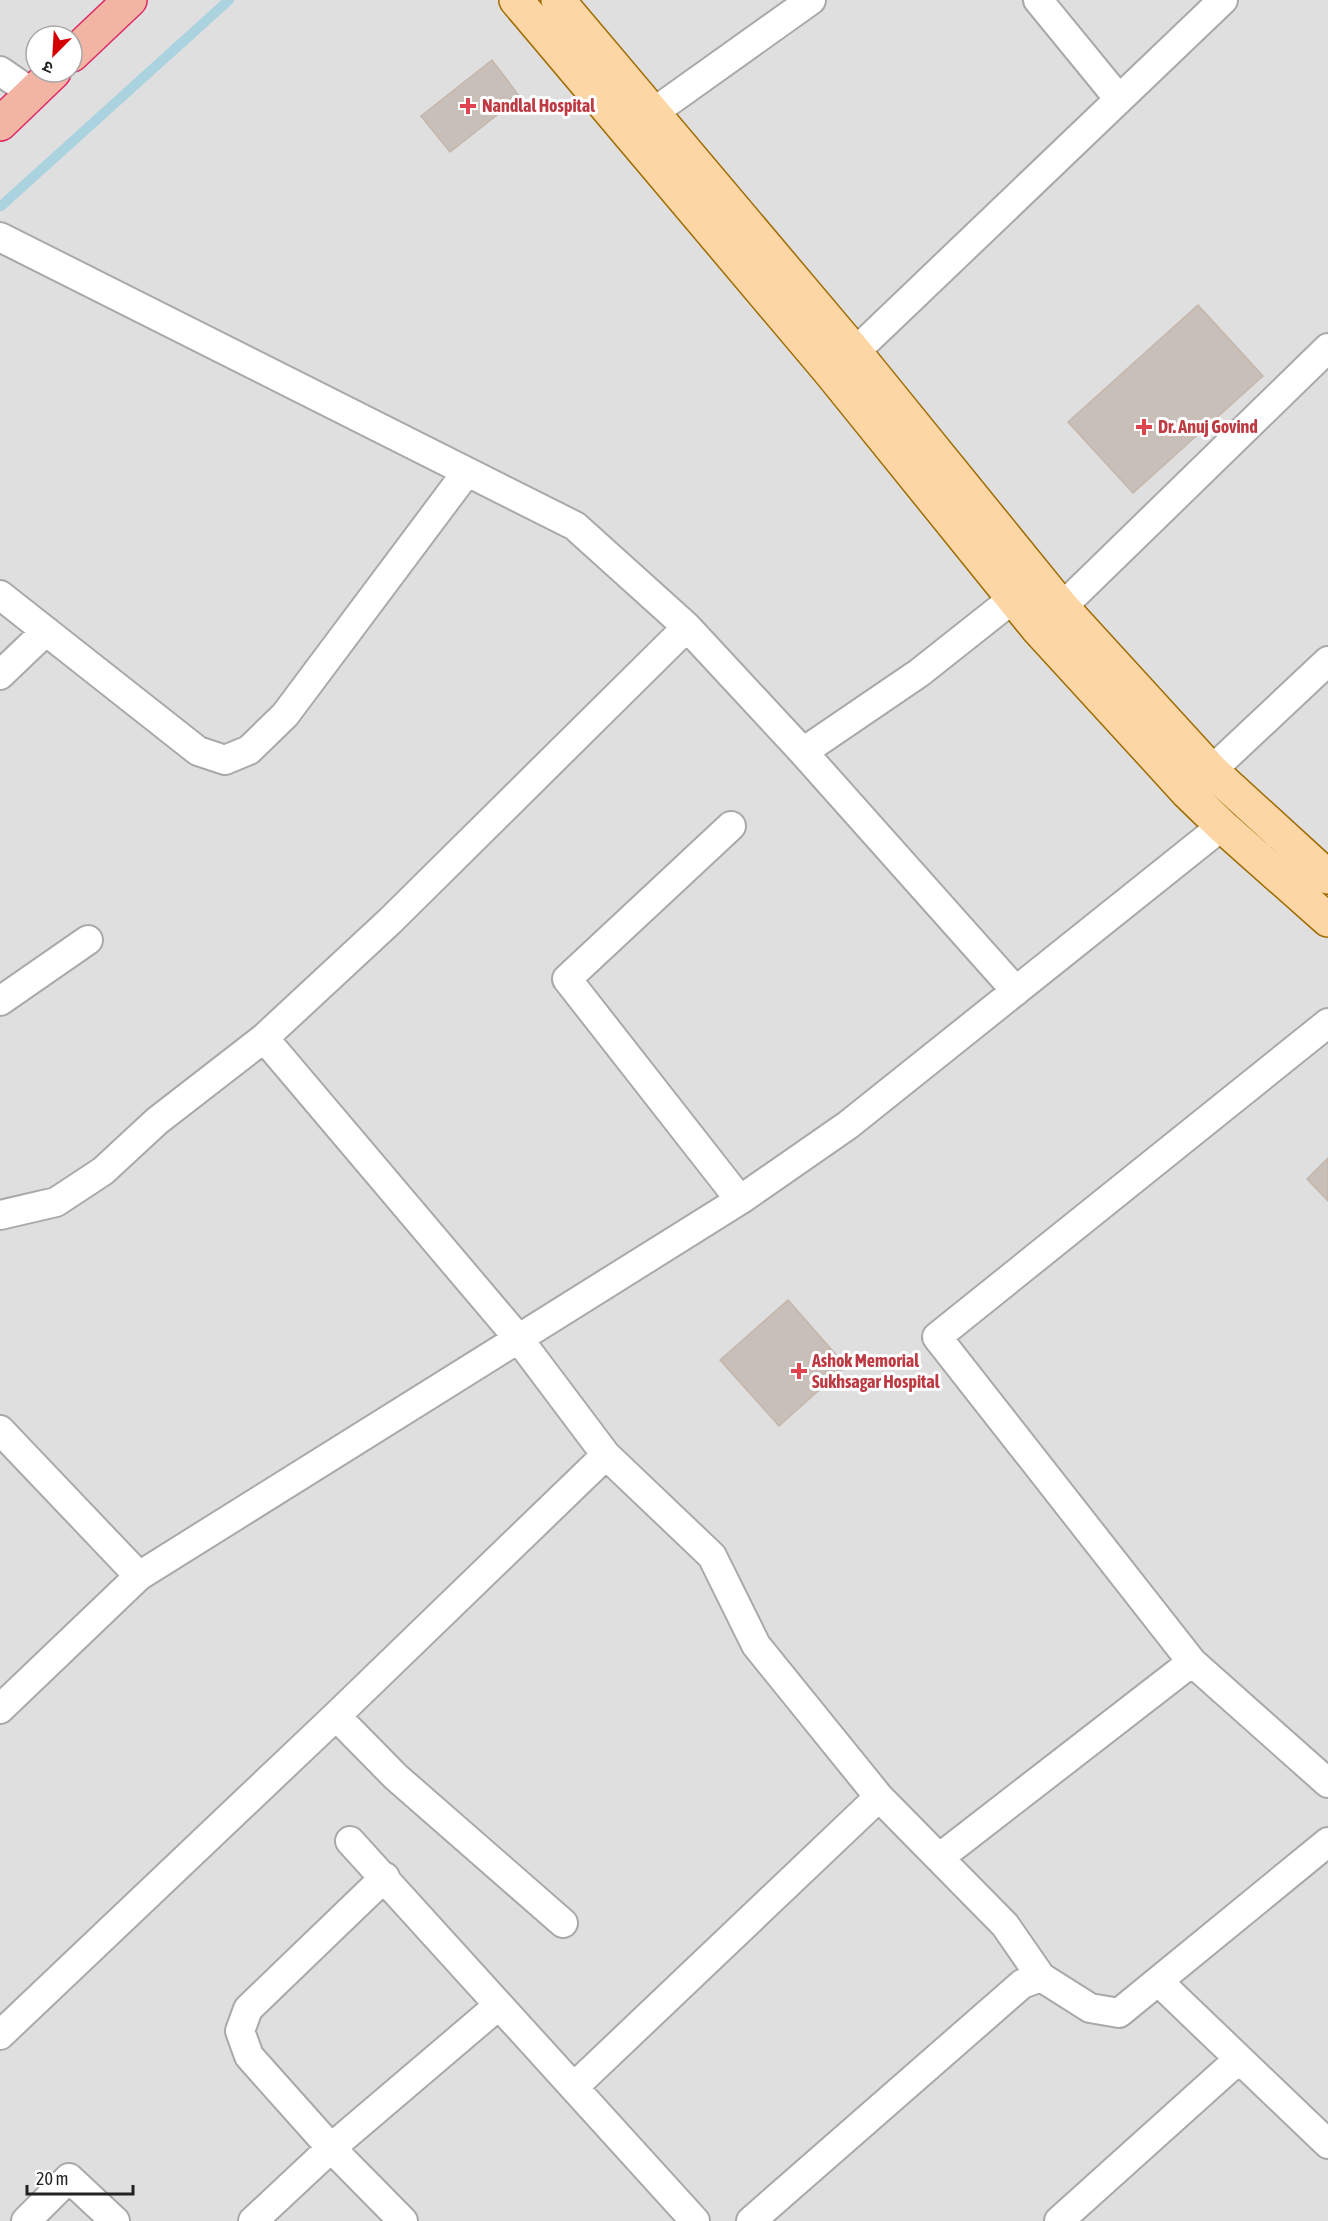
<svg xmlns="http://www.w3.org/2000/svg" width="1328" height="2221" viewBox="0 0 1328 2221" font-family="'Asap Condensed','Noto Sans Devanagari',sans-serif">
<rect width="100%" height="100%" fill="#f2efe9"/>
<!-- residential -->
<path fill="#e0dfdf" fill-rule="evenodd" d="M0,0H1328V2221H0ZM36,36H72V72H36Z"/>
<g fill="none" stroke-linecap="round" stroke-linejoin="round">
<!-- stream -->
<path stroke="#aad3df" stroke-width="10" d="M1,206L229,0"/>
</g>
<!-- building -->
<path fill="#c7bfb8" stroke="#c4b6ab" stroke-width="1.5" d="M492,60L520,97L450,152L421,116Z
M1198,305L1263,376L1133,493L1068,422Z
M1328,1158V1201L1307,1179Z
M788,1300L846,1366L779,1426L720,1360Z"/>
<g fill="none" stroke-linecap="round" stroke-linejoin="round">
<!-- minor casing -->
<g stroke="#a9a9a9" stroke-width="32">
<path id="minor" d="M1038,0L1119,99
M0,71L32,93
M654,112L811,0
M0,237L575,526L687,627L803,752L919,673L1015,597
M855,352L1223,0
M0,595L198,751L225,760L249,750L285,715L466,473
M1062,607L1328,348
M0,675L46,631
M803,752L1016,991
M1196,785L1328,661
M731,826L567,979L740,1200
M0,1001L88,940
M1328,1023L937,1337L1192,1662L1328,1783
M0,1215L56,1202L103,1171L157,1121L264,1038
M0,1430L139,1576
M606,1455L712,1556L756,1645L879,1797L1005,1925L1041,1977
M0,1709L139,1576L740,1200L848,1125L1222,826
M336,1716L396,1777L563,1923
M350,1841L695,2221
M939,1858L1192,1662
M385,1877L248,2009L240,2031L249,2056L331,2148L499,2005
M1159,1982L1328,2144
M0,2035L336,1716L606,1455L518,1338L264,1038L390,921L687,627
M574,2087L879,1797
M26,2221L69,2178L115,2221
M253,2221L331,2148L403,2221
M751,2221L1022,1984L1041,1977L1090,2008L1119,2013L1328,1842
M1059,2221L1239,2059"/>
</g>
<!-- primary casing -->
<g stroke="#a06b00" stroke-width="36">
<path id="primary" d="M516,0L830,372L1037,628L1188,793L1222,826L1328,920
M558,0L855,352L1062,607L1211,770L1328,877"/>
</g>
<!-- trunk casing -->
<g stroke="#dc2a67" stroke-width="36">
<path id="trunk" d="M72,55L130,0
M0,124L54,72"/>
</g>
<!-- minor -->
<use href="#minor" stroke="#fff" stroke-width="28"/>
<!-- primary -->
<use href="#primary" stroke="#fcd6a4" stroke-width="33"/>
<!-- trunk -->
<use href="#trunk" stroke="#f2b4a3" stroke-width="33"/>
</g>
<!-- markers -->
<g fill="#e0444e" stroke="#fff" stroke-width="2">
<path d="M465 97h6v6h6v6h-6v6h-6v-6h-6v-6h6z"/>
<path d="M1141 418h6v6h6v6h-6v6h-6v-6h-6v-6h6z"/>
<path d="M796 1362h6v6h6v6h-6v6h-6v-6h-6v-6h6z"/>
</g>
<g text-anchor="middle" stroke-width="6" stroke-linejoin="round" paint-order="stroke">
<!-- health labels -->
<g font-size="18" font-weight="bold" fill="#be3a42" stroke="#fff" text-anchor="start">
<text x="482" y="112">Nandlal Hospital</text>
<text x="1158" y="433">Dr. Anuj Govind</text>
<text x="812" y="1367">Ashok Memorial<tspan x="812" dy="21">Sukhsagar Hospital</tspan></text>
</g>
</g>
<!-- north arrow -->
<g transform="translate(54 54) rotate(204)"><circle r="28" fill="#ffffff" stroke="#a7a7a7" stroke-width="1.5"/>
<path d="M0-4.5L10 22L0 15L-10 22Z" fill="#d40000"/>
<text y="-9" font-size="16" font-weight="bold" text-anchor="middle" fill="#222222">उ</text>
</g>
<!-- scale -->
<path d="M27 2185v9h106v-9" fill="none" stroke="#222222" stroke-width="3"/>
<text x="36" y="2185" font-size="18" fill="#222222" stroke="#ffffff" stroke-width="4.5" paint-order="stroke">20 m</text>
</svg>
